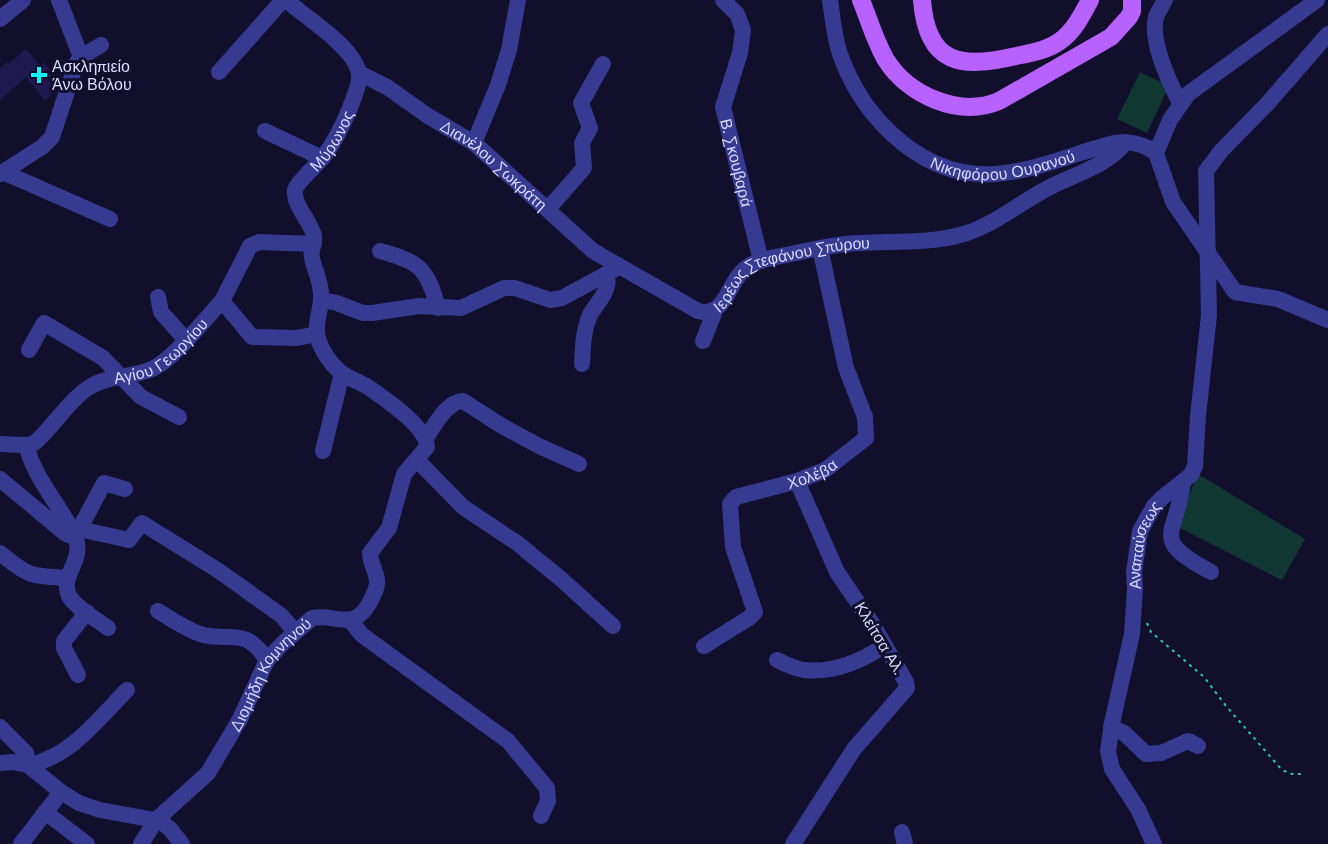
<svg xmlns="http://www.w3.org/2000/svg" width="1328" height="844" viewBox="0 0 1328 844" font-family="'Nunito Sans',sans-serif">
<rect width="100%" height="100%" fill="#120f2d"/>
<!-- green -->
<path fill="#113733" d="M1140,72L1169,86L1147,133L1117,119Z
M1198,474L1305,539L1282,580L1176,526Z"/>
<!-- building -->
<path fill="#201950" d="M26,49L40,66L44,63L56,76L51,80L57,88L56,90L45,100L26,77L0,100V68L7,62L8,64Z"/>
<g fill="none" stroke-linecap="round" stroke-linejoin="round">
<!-- path -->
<path stroke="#25c8b1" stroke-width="2" stroke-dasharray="3 4.5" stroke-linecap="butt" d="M1147,623L1151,632L1204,677L1226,706L1282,770L1292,774H1301"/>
<!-- minor -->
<g stroke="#363a90" stroke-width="16">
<path d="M59,0L81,57"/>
<path id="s1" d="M723,0L737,14L743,30L740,53L723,107L761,261"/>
<path id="s2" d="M830,0C833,21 835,43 843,62C867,123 926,179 995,174C1036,171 1075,153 1114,143C1129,141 1144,144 1156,153L1173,202L1235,292L1278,299L1328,320"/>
<path d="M1165,0C1162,6 1158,11 1156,17C1150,41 1169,82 1180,103"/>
<path d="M0,19L23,0"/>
<path d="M219,72L283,0"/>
<path id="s3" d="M359,73L387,87L428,116L474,143L593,251L698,311C726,319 728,280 747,267C759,259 778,257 791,254C813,249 836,244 859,243C893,241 930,244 964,234C996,224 1022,201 1052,186C1078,173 1107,166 1126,142"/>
<path d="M265,131L322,158"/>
<path d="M474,143L498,85L509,50L518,0"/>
<path d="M1156,153L1170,120L1188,94L1317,0"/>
<path d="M3,172L110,219"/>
<path d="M0,174L42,147L52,137L76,64L81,57L101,45"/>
<path d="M548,209L584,168L582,143L590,128L581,103L603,64"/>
<path d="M380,251C419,262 427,267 438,308"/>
<path d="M158,297L161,312L186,340"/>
<path d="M322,300L337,303L363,313H372L419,306L461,308L504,288H515L550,300L562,298L619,267"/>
<path d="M222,301L250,246L259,242L314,244"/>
<path d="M703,341L715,311"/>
<path d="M29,350L44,323L103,358L141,397L179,417"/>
<path d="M582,364C583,348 583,332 589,317C595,304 613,290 606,274"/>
<path d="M426,438C435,425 446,402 463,401L502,426L539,446L579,464"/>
<path id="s4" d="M0,444L26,445L33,444C53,428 66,403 88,388C107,375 133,378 154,368C173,359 206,318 222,301L252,337L297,338L317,334"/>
<path d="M26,445C32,468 45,487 58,507C65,518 74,530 77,543C81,563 60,577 69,596C77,609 96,619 108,628"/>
<path d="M323,451L342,373"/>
<path d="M417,460L463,507L517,543L561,579L613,626"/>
<path d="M0,479L66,534L75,537L104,483L125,489"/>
<path d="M1183,482C1177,537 1148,538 1211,572"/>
<path d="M79,529L129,540L142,523L219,571L282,616L295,632"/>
<path d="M0,553C29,577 30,576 67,578"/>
<path d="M158,611C171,619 185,629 200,634C231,643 244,625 267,660"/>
<path d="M350,620L362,635L508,741L547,788L548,801L541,816"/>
<path id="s5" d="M704,646L749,618L755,612L733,547L730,504L736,497L797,481L825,470L866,438L865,417L846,368L820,248"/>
<path d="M777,660C786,664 795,669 804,670C833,673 862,661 885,645"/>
<path d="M78,675L64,648V641L87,612"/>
<path d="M0,727L26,753L28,765C70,758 99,718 127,690"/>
<path d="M1111,727L1124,733L1146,754L1161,753L1188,741L1198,746"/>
<path d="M0,763L12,762L28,765L61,792L79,803L100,810L160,821L170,829L182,844"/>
<path d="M45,812L87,844"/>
<path d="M902,832L905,844"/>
<path d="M21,844L61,792"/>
<path id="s6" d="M141,844L156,820L208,773L240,719L267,660L283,643L312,618C336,613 353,633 370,602C373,596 378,588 377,580C376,571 370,563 370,553L389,528L404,474L427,447C427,427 384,398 368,387C359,382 348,378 340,372C331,364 321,350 318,338C314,324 321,311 321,298C322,283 315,272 312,258C310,250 315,244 314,236C311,221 293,206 295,190C297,182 318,164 324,156C335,141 343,125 350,108C353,99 359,87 359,78C361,51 304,16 286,0"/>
<path d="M793,844L854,749L907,688L906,682L873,625L837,572L797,481"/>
<path id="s7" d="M1154,844L1138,809L1112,769L1108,751L1112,723L1132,634L1135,589L1134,572L1140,531L1154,506L1163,497L1191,475L1195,466L1198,416L1209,315L1206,171L1221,151L1268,103L1328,34"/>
</g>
<!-- major -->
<path stroke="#b762ff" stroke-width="18" d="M861,0C869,20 875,41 886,60C908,95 959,118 999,101L1111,37L1129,17L1132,11V0
M922,0C927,65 961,69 1016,56C1031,53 1048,50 1060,41C1074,31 1082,15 1090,0"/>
</g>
<!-- markers -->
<path fill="#07faff" stroke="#120f2d" stroke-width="2" d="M36 66h6v6h6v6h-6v6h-6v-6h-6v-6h6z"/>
<g text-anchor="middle" stroke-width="6" stroke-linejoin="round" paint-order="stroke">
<!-- poi labels -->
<g font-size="16" fill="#dcdbff" stroke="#120f2d" text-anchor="start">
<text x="52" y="72">Ασκληπιείο<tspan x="52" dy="18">Άνω Βόλου</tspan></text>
</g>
<!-- street labels -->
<g font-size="16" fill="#dcdbff" stroke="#120f2d">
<text dy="6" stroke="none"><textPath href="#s6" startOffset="903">Μύρωνος</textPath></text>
<text dy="6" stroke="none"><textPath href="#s2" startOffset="273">Νικηφόρου Ουρανού</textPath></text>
<text dy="6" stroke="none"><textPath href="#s1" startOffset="174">Β. Σκουβαρά</textPath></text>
<text dy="6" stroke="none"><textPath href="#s3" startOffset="164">Διανέλου Σωκράτη</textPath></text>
<text dy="6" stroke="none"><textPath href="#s3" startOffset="524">Ιερέως Στεφάνου Σπύρου</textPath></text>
<text dy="6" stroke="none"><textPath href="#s4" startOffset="195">Αγίου Γεωργίου</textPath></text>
<text dy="6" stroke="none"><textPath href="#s5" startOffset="262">Χολέβα</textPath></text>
<text dy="6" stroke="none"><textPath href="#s7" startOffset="315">Αναπαύσεως</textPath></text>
<text transform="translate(880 638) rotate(59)" y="6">Κλείτσα Αλ.</text>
<text dy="6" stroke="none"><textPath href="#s6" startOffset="216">Διομήδη Κομνηνού</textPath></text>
</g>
</g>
</svg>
